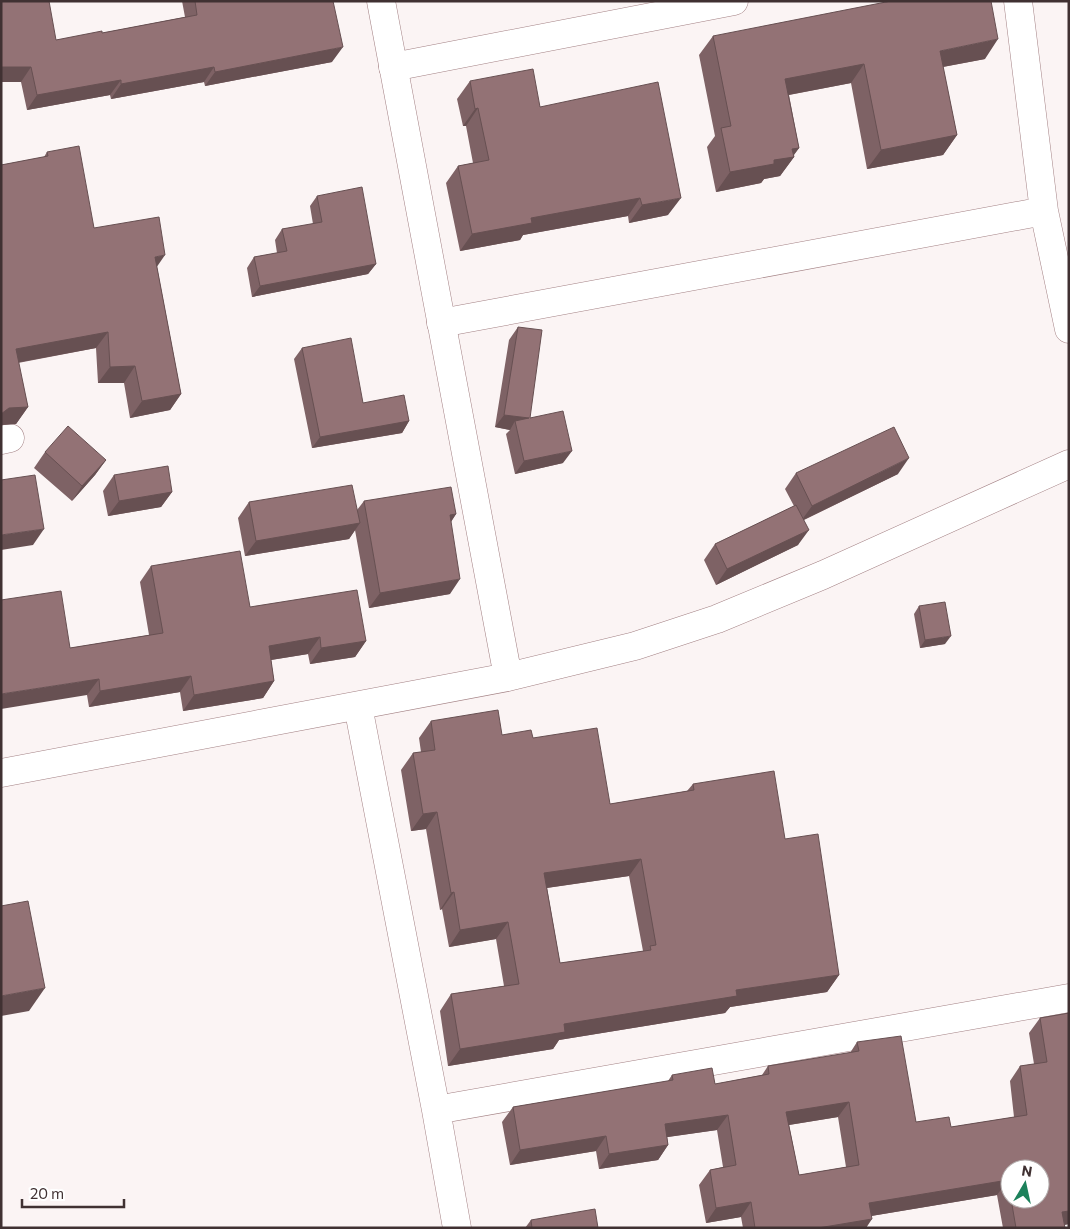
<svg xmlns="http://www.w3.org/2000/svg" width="1070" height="1229" viewBox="0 0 1070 1229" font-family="Commissioner,sans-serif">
<rect width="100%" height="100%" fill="#fbf4f4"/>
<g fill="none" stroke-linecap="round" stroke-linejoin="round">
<!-- street casing -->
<g stroke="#a38184" stroke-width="29">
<path id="street" d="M1018,1L1044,211L1069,329
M393,67L734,1
M441,323L1044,211
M1,440L10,438
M358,706L436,1110L457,1228
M436,1110L1069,998"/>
</g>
<!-- secondary casing -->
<g stroke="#a38184" stroke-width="29">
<path id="secondary" d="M381,1L508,677
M1,773L508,677L635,646L717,619L823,575L1069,464"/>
</g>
<!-- street -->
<use href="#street" stroke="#fff" stroke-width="28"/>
<!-- secondary -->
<use href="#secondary" stroke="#fff" stroke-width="28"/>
</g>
<!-- wall -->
<path fill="#7e6265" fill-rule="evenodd" d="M1,1L56,40L102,33L185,17L182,1H333L332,62L205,86L204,82L111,99L110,95L27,110L21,82H1Z
M713,36L985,59L943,67L957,135L943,155L867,169L851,83L789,95L799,148L794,155V157L780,176L764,179L761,183L716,192L707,147L715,136L699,55Z
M470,81L540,107L668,215L629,223L628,216L523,235L520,240L460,251L446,183L458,166L473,163L466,126H463L457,99Z
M47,152L94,228L157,267L181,394L170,410L130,418L124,383H98L96,348L18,363L28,407L16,424L1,425V165L44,157Z
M317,196L376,264L368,274L252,297L247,268L254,257L277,253L275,240L282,229L313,224L310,206Z
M518,327L530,418L563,463L515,474L506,434L510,430L495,427L509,340Z
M302,348L363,403L409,421L402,433L312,448L294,359Z
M45,452L106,460L95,475L72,501L34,468Z
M796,473L898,474L804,520L798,545L716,585L704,560L715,544L794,506L785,489Z
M114,475L172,492L161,507L108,516L103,491Z
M364,501L456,514L451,522L450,594L369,608L355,530L349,539L245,556L238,518L249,502L357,510Z
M151,566L250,607L366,641L355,657L310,664L308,654L271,660L274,681L263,698L183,711L180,692L89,707L87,695L70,648L149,635L140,582Z
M919,606L945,644L920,648L914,614Z
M431,721L502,735L533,738L610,804L687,791L693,784L785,839L839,975L827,992L730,1007L725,1013L559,1040L553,1049L448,1066L440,1011L451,994L504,986L496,939L449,947L442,909L440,910L426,829L411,831L401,770L413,753L421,752L419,738ZM629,876L643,951L560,963L547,888Z
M1069,1013V1224L1064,1225L1065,1228H1003L997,1195L871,1216L866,1228H743L741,1217L706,1223L699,1185L710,1170L723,1167L717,1130L667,1137L668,1145L658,1160L599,1169L596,1151L510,1165L502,1122L513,1107L668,1081L672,1075L715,1084L762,1075L768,1066L850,1053L857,1042L916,1122L951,1127L1014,1117L1010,1081L1020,1066L1034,1064L1029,1033L1040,1018ZM838,1117L846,1167L799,1175L789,1125ZM1010,1169L1040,1199H1010Z
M531,1220L598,1228H525Z"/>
<!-- shaded-wall -->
<path fill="#675052" d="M998,39L985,59L926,70L940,51Z
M343,47L332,62L205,86L215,72Z
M864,64L851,83L772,98L785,79Z
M1,67H31L21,82H1Z
M214,67L204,82L111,99L121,84Z
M121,80L110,95L27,110L37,95Z
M478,108L466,126H463L475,109Z
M957,135L943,155L867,169L881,150Z
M799,148L792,157H794L780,176L764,179L761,183L716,192L730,172L774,160L792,149Z
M640,198L628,216L523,235L520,240L460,251L472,234L531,218Z
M681,198L668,215L629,223L642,205Z
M165,255L154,271L155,257Z
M376,264L368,274L252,297L260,286Z
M108,332L96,348L4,365L16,349Z
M135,366L124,383H98L110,367Z
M181,394L170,410L130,418L142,401Z
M28,407L16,424L1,425V414L9,408Z
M504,415L529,418L515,421L510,430L495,427Z
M409,421L402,433L312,448L320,437Z
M572,451L563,463L515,474L524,461Z
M909,458L898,474L801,521L812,506Z
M106,460L95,475L72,501L82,486Z
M172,492L161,507L108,516L119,501Z
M456,514L446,529L450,515Z
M360,523L349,539L245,556L256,541Z
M44,529L33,545L1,550V535Z
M809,530L798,545L716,585L727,569Z
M460,579L450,594L369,608L380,593Z
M951,636L945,644L920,648L925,640Z
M320,637L308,654L258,662L269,646Z
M366,641L355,657L310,664L321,648Z
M191,676L180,692L89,707L100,691Z
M99,679L87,695L1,709V694Z
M274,681L263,698L183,711L194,695Z
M437,812L426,829L411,831L423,814Z
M641,859L629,876L532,890L544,873Z
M454,892L442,909L440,910L451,893Z
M508,922L496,939L449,947L460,930Z
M839,975L827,992L730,1007L725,1013L559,1040L553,1049L448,1066L460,1049L564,1024L736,990Z
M45,988L29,1011L1,1016V996Z
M849,1102L838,1117L776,1127L786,1112Z
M728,1115L717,1130L654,1139L665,1124Z
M606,1136L596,1151L510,1165L520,1150Z
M668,1145L658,1160L599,1169L609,1154Z
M1008,1180L997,1195L859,1218L869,1203Z
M751,1202L741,1217L706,1223L716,1208Z
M1069,1211V1224L1052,1227L1062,1212Z
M872,1219L866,1228H818Z"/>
<!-- building -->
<path fill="#937275" stroke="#675052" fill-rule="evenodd" d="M1,1H49L56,40L102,31V33L197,15L195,1H333L343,47L215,72L214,67L121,84V80L37,95L31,67H1Z
M891,1H991L998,39L940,51L957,135L881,150L864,64L785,79L799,148L792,149L794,157L774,160V164L730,172L721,128L731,126L713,36Z
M533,69L540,107L658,82L681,198L642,205L640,198L531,218L532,223L472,234L458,166L489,160L478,108L475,109L470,81Z
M79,146L94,228L159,217L165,255L155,257L181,394L142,401L135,366L110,367L108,332L16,349L28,407L9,408L1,414V165L48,156L47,152Z
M362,187L376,264L260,286L254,257L287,251L282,229L322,222L317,196Z
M518,327L542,330L530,418L563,411L572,451L524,461L515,421L529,418L504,415Z
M351,338L363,403L404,395L409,421L320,437L302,348Z
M68,426L106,460L82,486L45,452Z
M894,427L909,458L812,506L796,473Z
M168,466L172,492L119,501L114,475Z
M35,475L44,529L1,535V480Z
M352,485L360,523L256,541L249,502Z
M451,487L456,514L450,515L460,579L380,593L364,501Z
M796,505L809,530L727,569L715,544Z
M240,551L250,607L357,590L366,641L321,648L320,637L269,646L274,681L194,695L191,676L100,691L99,679L1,694V600L61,591L70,648L163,633L151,566Z
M945,602L951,636L925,640L919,606Z
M498,710L502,735L531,730L533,738L597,728L610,804L694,790L693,784L774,771L785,839L818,834L839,975L736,990L737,996L564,1024L565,1032L460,1049L451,994L519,984L508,922L460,930L454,892L451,893L437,812L423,814L413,753L435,750L431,721ZM641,859L656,945L650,946L651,950L560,963L544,873Z
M28,901L45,988L1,996V906Z
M1069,1013V1211L1062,1212L1065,1228H1016L1011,1199H1040V1169H1010V1192L1008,1180L869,1203L872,1219L818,1228H755L751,1202L716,1208L710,1170L736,1165L728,1115L665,1124L668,1145L609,1154L606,1136L520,1150L513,1107L673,1080L672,1075L712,1068L715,1084L769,1074L768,1066L859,1051L857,1042L901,1036L916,1122L949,1117L951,1127L1027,1115L1020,1066L1047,1062L1040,1018ZM849,1102L859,1165L799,1175L786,1112Z
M595,1209L598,1228H532L531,1220Z"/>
<!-- border -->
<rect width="1070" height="1229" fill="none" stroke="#403132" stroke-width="5"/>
<!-- north arrow -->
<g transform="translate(1025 1184) rotate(9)"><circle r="24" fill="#ffffff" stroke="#b3adad"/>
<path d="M0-4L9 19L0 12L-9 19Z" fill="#1c815b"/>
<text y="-8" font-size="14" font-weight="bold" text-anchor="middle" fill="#403132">N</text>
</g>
<!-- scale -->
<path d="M22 1199v8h102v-8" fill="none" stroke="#403132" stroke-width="2.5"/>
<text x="30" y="1199" font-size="15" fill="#403132" stroke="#ffffff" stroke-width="4" paint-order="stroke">20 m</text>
</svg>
